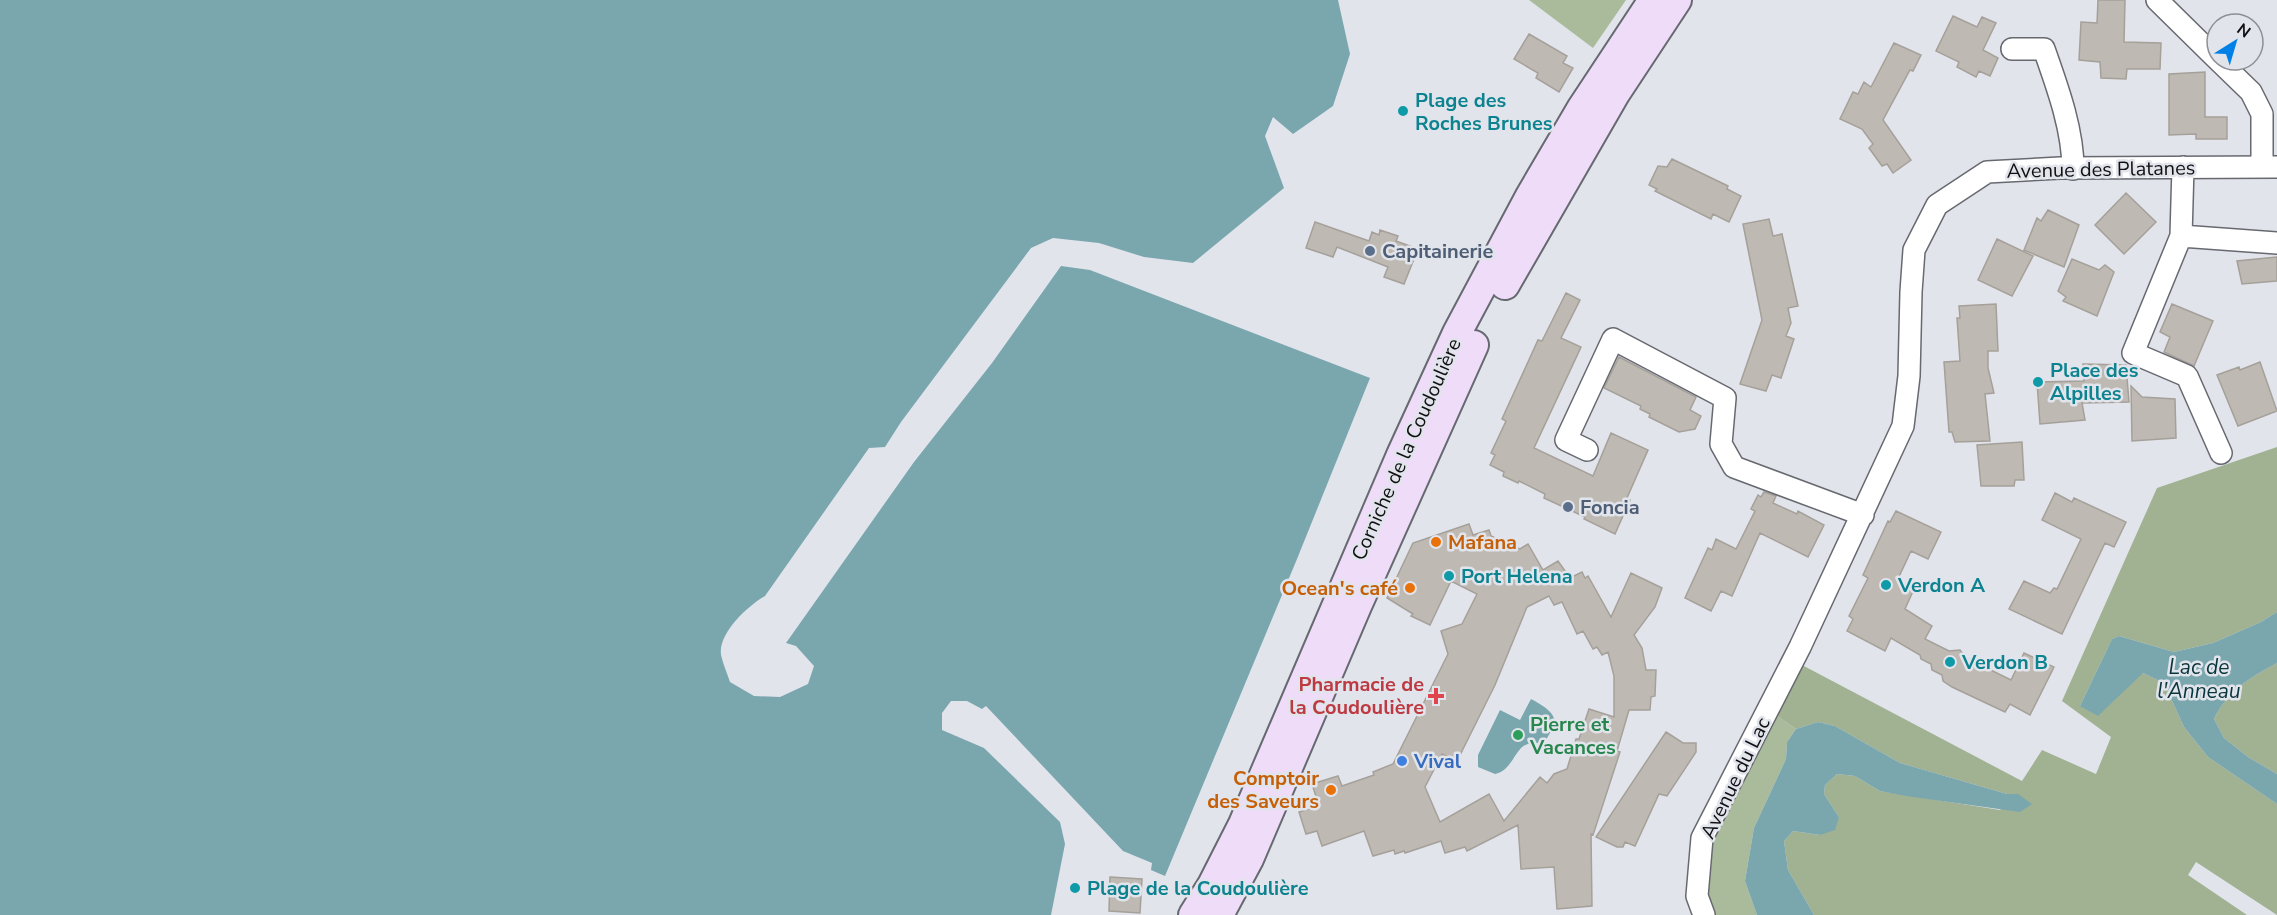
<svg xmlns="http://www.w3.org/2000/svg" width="2277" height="915" viewBox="0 0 2277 915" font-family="'Nunito Sans',sans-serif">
<rect width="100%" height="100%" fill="#e2e4ec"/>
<!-- green -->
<path fill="#aabb9c" d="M1529,0H1626L1593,48Z
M1776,715L1796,729L1787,742L1786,759L1754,828L1745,881L1757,915H1713L1706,895L1711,845Z"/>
<!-- forest -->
<path fill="#a0b292" d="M2277,447V612L2261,622L2213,643L2174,652L2119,636L2112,639L2080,706L2143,673L2164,683L2184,727L2208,757L2277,804V915L2196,862L2188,875L2247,915H1814L1788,870L1784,841L1793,831L1820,835L1839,817L1824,794L1825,785L1837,774L1855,776L1880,791L2000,810L2018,794H2007L1900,763L1835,726L1818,722L1796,729L1776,715L1802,665L2022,781L2042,750L2096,774L2111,737L2062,701L2157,488Z
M2277,663V774L2248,757L2224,738L2214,719C2227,691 2251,677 2277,663Z"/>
<!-- water -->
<path fill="#7aa6ae" d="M0,0H1338L1350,54L1333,106L1293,134L1273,117L1265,136L1284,188L1193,263L1144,257L1099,243L1053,238L1031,248L901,422L885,447L869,448L765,596C748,606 718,633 721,655C723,664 727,673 730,682L754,696L780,697L808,684L814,666L796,646L786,643L914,462L992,363L1061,266L1090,270L1370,378L1297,559L1165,876L1151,870L1152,863L1123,851L986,706L982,709L967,701H951L942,713V730L984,748L1060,822L1065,844L1051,915H0Z
M2277,612V663C2251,677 2227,691 2214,719L2224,738L2248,757L2277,774V804L2208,757L2184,727L2164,683L2143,673L2098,716L2080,706L2112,639L2119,636L2174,652L2213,643L2261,622Z
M1531,699C1544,706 1564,717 1550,733C1548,736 1547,739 1544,741C1537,745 1528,741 1521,748C1512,758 1509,771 1495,774L1478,767V755L1500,710L1520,720Z
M1818,722L1835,726L1900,763L2007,794H2018L2032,804L2020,812L1906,796L1880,791L1855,776L1837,774L1825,785L1824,794L1839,817L1835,830L1820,835L1793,831L1784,841L1788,870L1814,915H1757L1745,881L1754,828L1786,759L1787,742L1796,729Z"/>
<!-- building -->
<path fill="#beb9b2" stroke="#a5a099" stroke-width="1.5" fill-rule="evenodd" d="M2098,0H2125L2124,42L2161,43L2160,69H2127L2126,79L2101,78L2100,62L2079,60L2081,22L2097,23Z
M1953,16L1977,27L1982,17L1996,23L1983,50L1998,58L1990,76L1979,71L1976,77L1957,67L1959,62L1936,51Z
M1529,34L1567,56L1563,63L1573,68L1559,92L1536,78L1538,73L1514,59Z
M1894,43L1921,55L1913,71L1910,70L1883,120L1911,160L1893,173L1887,164L1882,166L1869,148L1873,144L1862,129L1840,119L1853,92L1858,94L1864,82L1871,87Z
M2205,72V117H2227V139H2196V134L2169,135V74Z
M1672,159L1728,186L1727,189L1741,196L1729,222L1713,214L1711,219L1655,191L1657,189L1649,185L1658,166L1667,167Z
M2126,193L2156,222L2124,254L2095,225Z
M2048,210L2079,225L2064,267L2024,250L2037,218L2041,221Z
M1769,219L1773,236L1782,234L1798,306L1788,308L1791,323L1786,336L1794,339L1781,378L1772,375L1766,391L1740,384L1762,320L1743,224Z
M1315,222L1369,241L1372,232L1379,235L1380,230L1398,236L1396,241L1418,249L1404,284L1384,277L1388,267L1337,247L1333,257L1306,248Z
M1997,239L2033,256L2012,296L1978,280Z
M2277,257V281L2242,284L2237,261Z
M2072,259L2099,270L2105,265L2114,272L2097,316L2063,301L2066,297L2058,291Z
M1566,293L1580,300L1561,338L1581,347L1534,448L1593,476L1611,433L1648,450L1627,498L1630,500L1615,534L1584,519L1585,517L1544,498L1545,494L1519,481L1518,483L1503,476L1504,472L1490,465L1495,455L1491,453L1506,421L1502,419L1538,340L1542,341Z
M1996,304L1998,351H1988V368L1994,393L1985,394L1990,441L1955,442L1952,432H1949L1944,362L1960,361L1957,318H1960L1959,306Z
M2172,304L2213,321L2194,366L2164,352L2170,337L2160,332Z
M1619,357L1696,397L1690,410L1701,416L1695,429L1679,432L1649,417L1650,414L1640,409L1641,406L1604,388Z
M2260,362L2277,411L2238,426L2217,375L2239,367L2240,370Z
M2083,364L2126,365L2129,402L2082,403L2085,420L2040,424L2037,382L2084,381Z
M2131,386L2142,397L2175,399L2176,438L2132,441Z
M2022,442L2024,480H2015L2014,486H1981L1977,445Z
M1764,492L1776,496L1773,503L1797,514L1798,511L1824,525L1808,557L1760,533L1732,596L1721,591L1711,611L1685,598L1708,548L1712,550L1716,539L1736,549L1755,511L1751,509L1758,495L1761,497Z
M2055,493L2072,502L2074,498L2126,522L2114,547L2105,543L2062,634L2009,609L2024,581L2050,593L2054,588L2057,589L2081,539L2042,520Z
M1896,511L1941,532L1928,559L1911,551L1897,581L1914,589L1905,609L1932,626L1925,639L1949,651L1960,650L1966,658L2011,680L2024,653L2054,667L2030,715L2010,704L2005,712L1952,687L1943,681L1942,675L1932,670L1931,664L1921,659L1920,655L1891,638L1885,651L1847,631L1853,619L1849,616L1868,578L1863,575L1888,521L1890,522Z
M1469,524L1473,535L1489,530L1491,536L1520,549L1528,544L1543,570L1558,561L1570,578L1582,572L1585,578L1588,576L1611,617L1631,573L1662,588L1655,607L1634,635L1642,648L1646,670H1656L1655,696L1651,697L1650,710H1629L1617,751L1620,752L1593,835L1591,834L1592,906L1557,909L1554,867L1521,869L1518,825L1467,851L1465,847L1445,853L1441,841L1405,853L1404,851L1395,854L1394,850L1373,856L1364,831L1322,846L1317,831L1306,834L1299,812L1319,806L1312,784L1338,776L1342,786L1374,775L1373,772L1393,764L1448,654L1441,631L1462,624L1477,594L1451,581L1430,625L1411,616L1413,614L1387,598L1413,543ZM1549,596L1554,605L1562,602L1577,634L1583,631L1593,649L1597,647L1602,655L1608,652L1614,676V717L1589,709L1579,739H1576L1567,769L1554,774L1547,783L1540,777L1504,821L1489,794L1440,822L1425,787L1442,754L1457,761L1495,685L1527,607Z
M1666,732L1683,743H1696V752L1667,796L1659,794L1635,846L1625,842L1623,847H1617L1596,837Z
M1110,877L1142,879L1140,913L1109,911Z"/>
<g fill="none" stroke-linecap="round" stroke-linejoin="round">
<!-- street casing -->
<g stroke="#676970" stroke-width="24">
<path id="street" d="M2157,0L2217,59
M2012,49H2044C2057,86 2073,129 2073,169
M2218,60L2251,92L2262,114V167
M2183,167L2181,236L2133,353L2187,376L2221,453
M2181,236L2277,243
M1587,450L1566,440L1613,339L1725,398L1721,444L1734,467L1863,515
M1704,915L1697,896L1702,838L1800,647L1903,426L1909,376L1911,292L1914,250L1937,205L1987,172L2060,168L2277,167"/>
</g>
<!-- secondary casing -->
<g stroke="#676970" stroke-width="32">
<path id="secondary" d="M1505,285L1615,94L1677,0
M1193,915L1212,885L1243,824L1401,455L1457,333L1530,196L1581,109L1653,0
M1219,915L1249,859L1357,606L1474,345"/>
</g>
<!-- street -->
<use href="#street" stroke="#fff" stroke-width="21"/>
<!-- secondary -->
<use href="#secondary" stroke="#eedcf9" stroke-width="28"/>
</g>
<!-- markers -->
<g fill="#0f9aa8" stroke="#e2e4ec" stroke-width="2">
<circle cx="1403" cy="111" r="6"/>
<circle cx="2038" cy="382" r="6"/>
<circle cx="1449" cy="576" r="6"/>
<circle cx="1886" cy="585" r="6"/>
<circle cx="1950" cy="662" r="6"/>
<circle cx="1075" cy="888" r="6"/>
</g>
<g fill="#5c6f8a" stroke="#e2e4ec" stroke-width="2">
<circle cx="1370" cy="251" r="6"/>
<circle cx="1568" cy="507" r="6"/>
</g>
<g fill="#e8710a" stroke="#e2e4ec" stroke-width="2">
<circle cx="1436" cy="542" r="6"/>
<circle cx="1410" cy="588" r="6"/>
<circle cx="1331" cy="790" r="6"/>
</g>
<path fill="#e0444e" stroke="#e2e4ec" stroke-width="2" d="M1433 687h6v6h6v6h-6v6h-6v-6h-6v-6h6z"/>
<circle fill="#2e9e5b" stroke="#e2e4ec" stroke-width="2" cx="1518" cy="735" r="6"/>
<circle fill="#3f7fe0" stroke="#e2e4ec" stroke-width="2" cx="1402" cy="761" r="6"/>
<g text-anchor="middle" stroke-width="5" stroke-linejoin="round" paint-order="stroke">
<!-- culture labels -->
<g font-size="20" font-weight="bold" fill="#0d838f" stroke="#e2e4ec" text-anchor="start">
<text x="1415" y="107">Plage des<tspan x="1415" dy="23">Roches Brunes</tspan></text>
<text x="2050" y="377">Place des<tspan x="2050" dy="23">Alpilles</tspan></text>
<text x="1461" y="583">Port Helena</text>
<text x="1898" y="592">Verdon A</text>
<text x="1962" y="669">Verdon B</text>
<text x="1087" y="895">Plage de la Coudoulière</text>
</g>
<!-- street labels -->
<g font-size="20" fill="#101013" stroke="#e2e4ec">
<text transform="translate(2101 169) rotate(-1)" y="7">Avenue des Platanes</text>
<text transform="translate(1406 449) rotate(-66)" y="7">Corniche de la Coudoulière</text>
<text transform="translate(1735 778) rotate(-64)" y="7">Avenue du Lac</text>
</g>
<!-- service labels -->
<g font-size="20" font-weight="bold" fill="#4e5e75" stroke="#e2e4ec" text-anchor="start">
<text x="1382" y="258">Capitainerie</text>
<text x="1580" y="514">Foncia</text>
</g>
<!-- food labels -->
<g font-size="20" font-weight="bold" fill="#c56008" stroke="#e2e4ec" text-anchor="end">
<text x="1448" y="549" text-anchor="start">Mafana</text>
<text x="1398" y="595">Ocean's café</text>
<text x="1319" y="785">Comptoir<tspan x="1319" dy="23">des Saveurs</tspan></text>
</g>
<!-- health labels -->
<g font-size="20" font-weight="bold" fill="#be3a42" stroke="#e2e4ec" text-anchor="end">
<text x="1424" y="691">Pharmacie de<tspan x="1424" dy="23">la Coudoulière</tspan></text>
</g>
<!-- leisure labels -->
<g font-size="20" font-weight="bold" fill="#27864d" stroke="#e2e4ec" text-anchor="start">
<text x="1530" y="731">Pierre et<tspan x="1530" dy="23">Vacances</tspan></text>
</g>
<!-- shop labels -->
<g font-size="20" font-weight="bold" fill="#366cbe" stroke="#e2e4ec" text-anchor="start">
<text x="1414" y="768">Vival</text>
</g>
<!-- water labels -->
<g font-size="21" font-style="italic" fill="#09353c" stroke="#e2e4ec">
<text x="2199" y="674">Lac de<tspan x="2199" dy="24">l'Anneau</tspan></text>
</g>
</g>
<!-- north arrow -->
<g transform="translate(2235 42) rotate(37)"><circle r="28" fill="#e2e4ec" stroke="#8e8f95" stroke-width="1.5"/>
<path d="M0-4.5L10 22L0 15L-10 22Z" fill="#0081e7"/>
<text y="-9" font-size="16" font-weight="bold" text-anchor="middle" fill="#101013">N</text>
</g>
</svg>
